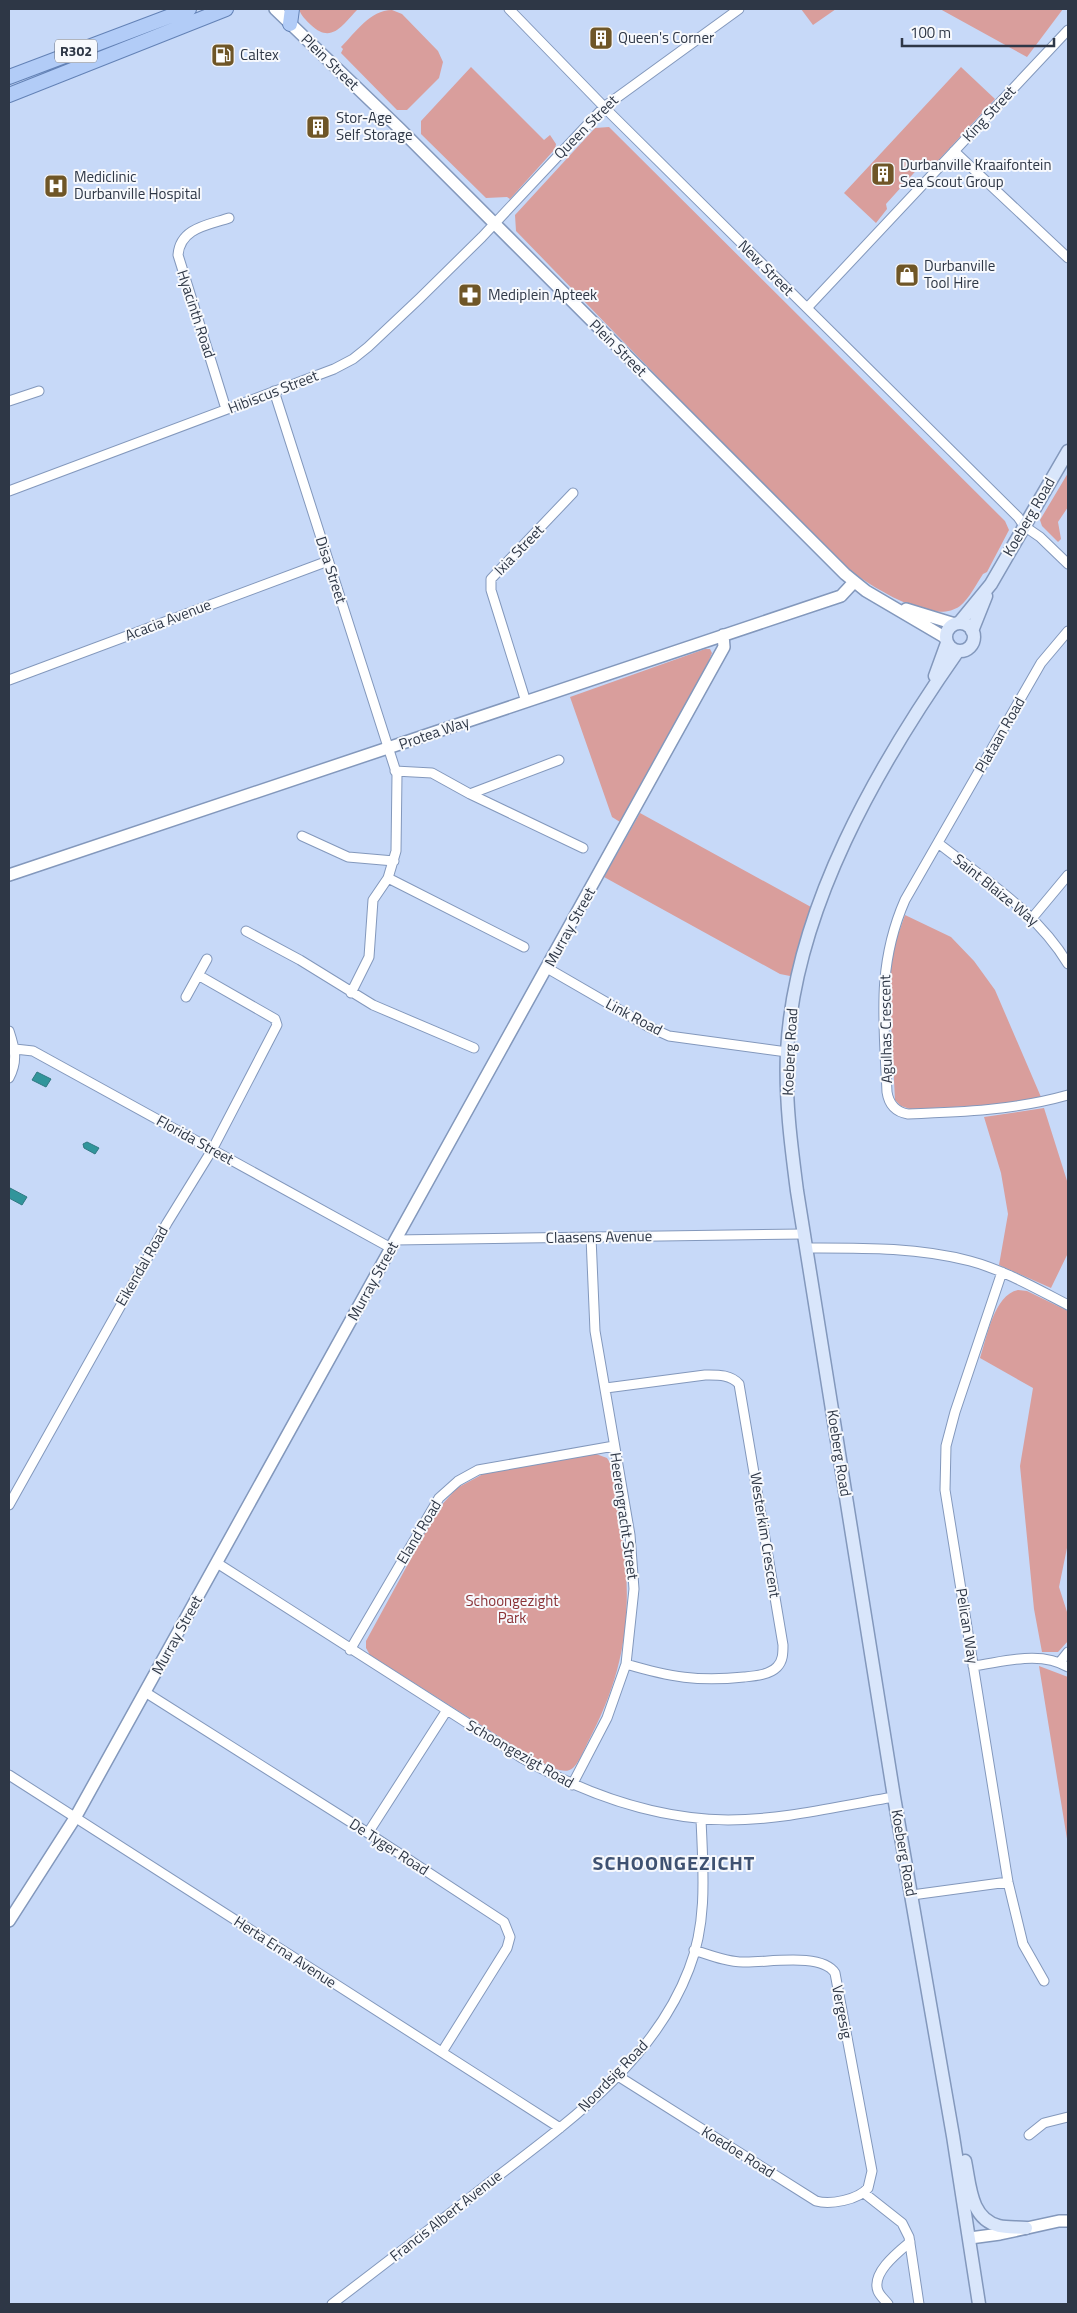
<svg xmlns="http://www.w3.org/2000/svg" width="1077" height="2313" viewBox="0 0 1077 2313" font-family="'Titillium Web',sans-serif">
<rect width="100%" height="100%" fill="#c7d9f8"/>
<!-- green -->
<path fill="#d99e9c" d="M299,9H358C343,24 332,45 311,25C306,20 301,16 299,9Z
M801,9H836L813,25Z
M940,9H1063L1027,57Z
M392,10L402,14L438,51L443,62L439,78L407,110H397L341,53L343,49L341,47C355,33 370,10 392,10Z
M471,67L544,140L550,135L556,144L555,149L510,199L507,197L486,198L421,134V121Z
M961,67L995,99L934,165L922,164L886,204L887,209L876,223L844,193Z
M609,127L1005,521L1009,530L987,572L983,574C977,583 969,599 960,606C933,626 877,589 853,573L679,399L516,231L515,215L595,128Z
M1068,473V507L1058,522L1061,539L1058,542L1042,526L1040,520Z
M705,649H710L712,653L707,665L620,822L612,817L570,697Z
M640,813L811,907L793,974L790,976L780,974L604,877Z
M905,915L951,937L974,961L995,990L1041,1097L995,1105L910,1109L901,1106L895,1100L889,982L895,943Z
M1044,1108L1068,1184V1253L1051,1288L999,1265L1008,1214L1001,1173L984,1117Z
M1018,1290L1027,1291L1068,1311V1543L1059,1587L1068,1615V1641L1058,1652H1042L1034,1609L1020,1466L1033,1388L980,1358C987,1337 994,1295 1018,1290Z
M596,1454L607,1458L612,1466C629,1567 641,1638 592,1734C572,1773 576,1781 533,1758L370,1655L366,1648V1641L438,1509L457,1488L485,1473Z
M1039,1666L1068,1677V1845Z"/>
<!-- water -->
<path fill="#31959b" stroke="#307982" d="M37,1072L51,1079L46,1087L32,1080Z
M87,1142L99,1148L95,1154L84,1148L83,1144Z
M10,1188L27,1197L22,1205L9,1198Z"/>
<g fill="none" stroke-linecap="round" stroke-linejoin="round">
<!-- minor casing -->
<g stroke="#8398bc" stroke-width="11">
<path id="minor" d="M509,9L612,115L1018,517L1024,526L1040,537L1068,564
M954,151L1068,258
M807,308L1068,30
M274,391L397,775L396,851L388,878L373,900L369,957L351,993
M9,401L39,391
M226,409L178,255C180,228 208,225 229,218
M9,491L334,369L353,359L368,347L420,298L482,237L604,107L739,9
M1068,631L1041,663L905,900C876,966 884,1022 887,1092C889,1105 896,1112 908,1114C963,1112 1015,1110 1068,1095
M9,680L328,561
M526,702L491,590V579L573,493
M395,771L432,773L470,794L583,848
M470,794L559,760
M302,836L348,857L394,861
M938,843C985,880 1037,912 1068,964
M388,878L524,947
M1033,917L1068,875
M246,931L300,960L373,1005L474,1048
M547,968L649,1027L669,1036L787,1052
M186,997L207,959
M9,1031C15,1049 18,1061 9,1078
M15,1049L33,1051L391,1248
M395,1240L803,1234
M806,1248C861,1248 916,1247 970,1261C1004,1270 1037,1289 1068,1305
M1002,1272L955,1412L946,1446L945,1490L1008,1882L1023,1944L1044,1981
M606,1388L705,1375C717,1375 730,1374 739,1384L783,1645C783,1653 783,1661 777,1667C769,1675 755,1676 744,1677C698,1682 670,1677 626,1664
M9,1505L167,1223L212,1150L277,1025L275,1019L198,975
M217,1563L522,1758C585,1794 654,1819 728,1820C783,1820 839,1806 894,1797
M350,1650L439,1498L458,1481L478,1470L614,1446
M1060,1662L1068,1652
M973,1666C1004,1662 1040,1650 1068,1667
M145,1692L368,1833L504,1922L510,1937L507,1948L442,2052
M9,1775L560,2128
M572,1785L607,1718L626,1664L634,1589L630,1535L595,1331L591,1237
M368,1833L447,1710
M912,1895L1008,1882
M618,2076L816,2201C830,2205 858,2200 868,2188L872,2171L835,1973C821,1952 766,1963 743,1962C727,1962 710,1955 694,1950
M1029,2135L1044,2123L1068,2117
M864,2193L902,2223L909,2237L919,2304
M332,2304C383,2265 434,2226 485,2186C563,2126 653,2064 689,1969C708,1921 703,1869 701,1819
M888,2304C885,2300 880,2296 878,2291C871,2273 898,2252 910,2242"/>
</g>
<!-- tertiary casing -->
<g stroke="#8398bc" stroke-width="14">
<path id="tertiary" d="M275,9L400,129L845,574L866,591L946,638
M906,609L955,624
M9,875L841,596L854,582
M9,1921L75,1818L724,647L723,635
M970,2238L1000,2234L1059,2221H1068"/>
</g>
<!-- secondary casing -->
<g stroke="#8398bc" stroke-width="15">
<path id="secondary" d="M946 637a14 14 0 1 1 28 0a14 14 0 1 1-28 0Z
M959,623L991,584L1068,451
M972,631L986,596
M958,651C878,765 794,910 787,1052C785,1099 791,1145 797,1191L894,1797L953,2136L979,2304
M935,676L947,643
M965,2161C970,2185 970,2219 999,2226C1007,2228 1017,2227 1026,2228"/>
</g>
<!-- primary casing -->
<g stroke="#6382b6" stroke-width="16">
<path id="primary" d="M290,24L292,9
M9,77L189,9
M9,95L226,9"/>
</g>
<!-- minor -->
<use href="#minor" stroke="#fff" stroke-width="9"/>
<!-- tertiary -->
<use href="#tertiary" stroke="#fff" stroke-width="11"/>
<!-- secondary -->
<use href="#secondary" stroke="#d9e6fb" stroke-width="12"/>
<!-- primary -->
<use href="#primary" stroke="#b2ccf7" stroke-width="14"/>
</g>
<!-- icons -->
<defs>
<g id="building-square" transform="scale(1.25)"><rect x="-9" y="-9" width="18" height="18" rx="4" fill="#6f5627" stroke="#f7f9fd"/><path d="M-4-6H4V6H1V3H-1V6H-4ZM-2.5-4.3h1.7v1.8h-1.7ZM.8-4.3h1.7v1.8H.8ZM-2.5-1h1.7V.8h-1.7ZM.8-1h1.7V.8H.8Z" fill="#fff"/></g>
<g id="fuel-square" transform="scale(1.25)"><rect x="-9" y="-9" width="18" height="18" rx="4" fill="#6f5627" stroke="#f7f9fd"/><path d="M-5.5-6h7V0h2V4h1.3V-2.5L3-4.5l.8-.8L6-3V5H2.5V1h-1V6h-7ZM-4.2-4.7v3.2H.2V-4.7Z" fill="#fff"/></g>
<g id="hospital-square" transform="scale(1.25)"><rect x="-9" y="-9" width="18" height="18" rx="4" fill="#6f5627" stroke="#f7f9fd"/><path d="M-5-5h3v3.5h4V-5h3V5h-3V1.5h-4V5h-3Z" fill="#fff"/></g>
<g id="shop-square" transform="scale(1.25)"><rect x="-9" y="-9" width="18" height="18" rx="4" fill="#6f5627" stroke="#f7f9fd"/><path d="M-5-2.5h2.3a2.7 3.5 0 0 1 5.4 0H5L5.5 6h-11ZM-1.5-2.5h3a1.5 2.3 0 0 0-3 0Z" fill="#fff"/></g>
<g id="pharmacy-square" transform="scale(1.25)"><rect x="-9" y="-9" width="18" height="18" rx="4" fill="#6f5627" stroke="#f7f9fd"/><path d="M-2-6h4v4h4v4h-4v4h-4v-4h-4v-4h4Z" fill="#fff"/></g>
</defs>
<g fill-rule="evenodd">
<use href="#building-square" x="601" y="38"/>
<use href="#fuel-square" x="223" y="55"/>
<use href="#building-square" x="318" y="127"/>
<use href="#building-square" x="883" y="174"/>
<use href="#hospital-square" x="56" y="186"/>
<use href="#shop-square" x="907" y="275"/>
<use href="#pharmacy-square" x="470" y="295"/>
</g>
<g text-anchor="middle" stroke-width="4" stroke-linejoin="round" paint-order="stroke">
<!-- shield labels -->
<rect fill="#f7f9fd" stroke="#6a717d" stroke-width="1" x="55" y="39.5" width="42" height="23" rx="4"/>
<g font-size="14" font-weight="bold" fill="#2e3746">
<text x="76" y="56">R302</text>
</g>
<!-- poi labels -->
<g font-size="15" fill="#2e3746" stroke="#f7f9fd" text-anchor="start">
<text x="618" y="43">Queen's Corner</text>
<text x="240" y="60">Caltex</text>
<text x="336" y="123">Stor-Age<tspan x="336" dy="17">Self Storage</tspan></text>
<text x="900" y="170">Durbanville Kraaifontein<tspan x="900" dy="17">Sea Scout Group</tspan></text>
<text x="74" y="182">Mediclinic<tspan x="74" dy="17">Durbanville Hospital</tspan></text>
<text x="924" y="271">Durbanville<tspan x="924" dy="17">Tool Hire</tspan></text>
<text x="488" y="300">Mediplein Apteek</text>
</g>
<!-- street labels -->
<g font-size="15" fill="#2e3746" stroke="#f7f9fd">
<text transform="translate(330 62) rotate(44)" y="5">Plein Street</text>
<text transform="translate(989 114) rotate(-47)" y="5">King Street</text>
<text transform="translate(586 127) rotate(-45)" y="5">Queen Street</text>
<text transform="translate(766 268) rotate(45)" y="5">New Street</text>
<text transform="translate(196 314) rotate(72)" y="5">Hyacinth Road</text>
<text transform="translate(618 348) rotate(45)" y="5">Plein Street</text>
<text transform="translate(273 392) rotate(-21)" y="5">Hibiscus Street</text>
<text transform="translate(1029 517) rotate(-60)" y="5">Koeberg Road</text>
<text transform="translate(519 550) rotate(-46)" y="5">Ixia Street</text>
<text transform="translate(331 570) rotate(72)" y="5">Disa Street</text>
<text transform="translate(168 620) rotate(-21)" y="5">Acacia Avenue</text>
<text transform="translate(434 733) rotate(-19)" y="5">Protea Way</text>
<text transform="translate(1000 735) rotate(-60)" y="5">Plataan Road</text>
<text transform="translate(996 890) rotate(39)" y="5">Saint Blaize Way</text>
<text transform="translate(570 927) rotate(-61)" y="5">Murray Street</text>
<text transform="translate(634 1017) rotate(28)" y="5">Link Road</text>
<text transform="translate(886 1029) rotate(-91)" y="5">Agulhas Crescent</text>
<text transform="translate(790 1052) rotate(-87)" y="5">Koeberg Road</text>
<text transform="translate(195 1140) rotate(29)" y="5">Florida Street</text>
<text transform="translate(599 1237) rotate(-1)" y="5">Claasens Avenue</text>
<text transform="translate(142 1266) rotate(-60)" y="5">Eikendal Road</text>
<text transform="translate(373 1281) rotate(-61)" y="5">Murray Street</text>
<text transform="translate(839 1453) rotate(81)" y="5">Koeberg Road</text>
<text transform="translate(624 1516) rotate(82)" y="5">Heerengracht Street</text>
<text transform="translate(419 1532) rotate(-59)" y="5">Eland Road</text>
<text transform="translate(765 1535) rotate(81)" y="5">Westerkim Crescent</text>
<text transform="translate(967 1626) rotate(81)" y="5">Pelican Way</text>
<text transform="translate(177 1635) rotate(-61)" y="5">Murray Street</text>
<text transform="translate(520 1754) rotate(30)" y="5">Schoongezigt Road</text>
<text transform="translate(389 1847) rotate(33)" y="5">De Tyger Road</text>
<text transform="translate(904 1853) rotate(80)" y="5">Koeberg Road</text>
<text transform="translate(285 1952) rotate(33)" y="5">Herta Erna Avenue</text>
<text transform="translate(842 2012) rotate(79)" y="5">Vergesig</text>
<text transform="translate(613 2076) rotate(-46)" y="5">Noordsig Road</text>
<text transform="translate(738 2152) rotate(32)" y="5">Koedoe Road</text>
<text transform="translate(446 2216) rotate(-38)" y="5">Francis Albert Avenue</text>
</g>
<!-- park labels -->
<g font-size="15" fill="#8a3236" stroke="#f7f9fd">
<text x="512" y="1606">Schoongezight<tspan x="512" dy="17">Park</tspan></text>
</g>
<!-- district labels -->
<g font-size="20" font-weight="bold" letter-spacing="1" fill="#3e5171" stroke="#f7f9fd">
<text x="674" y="1870">SCHOONGEZICHT</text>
</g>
</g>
<!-- border -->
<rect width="1077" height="2313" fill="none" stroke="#2e3746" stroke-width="20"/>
<!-- scale -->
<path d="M902 38v8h152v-8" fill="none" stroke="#2e3746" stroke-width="2.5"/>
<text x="910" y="38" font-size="15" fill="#2e3746" stroke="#f7f9fd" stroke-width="4" paint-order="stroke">100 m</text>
</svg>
